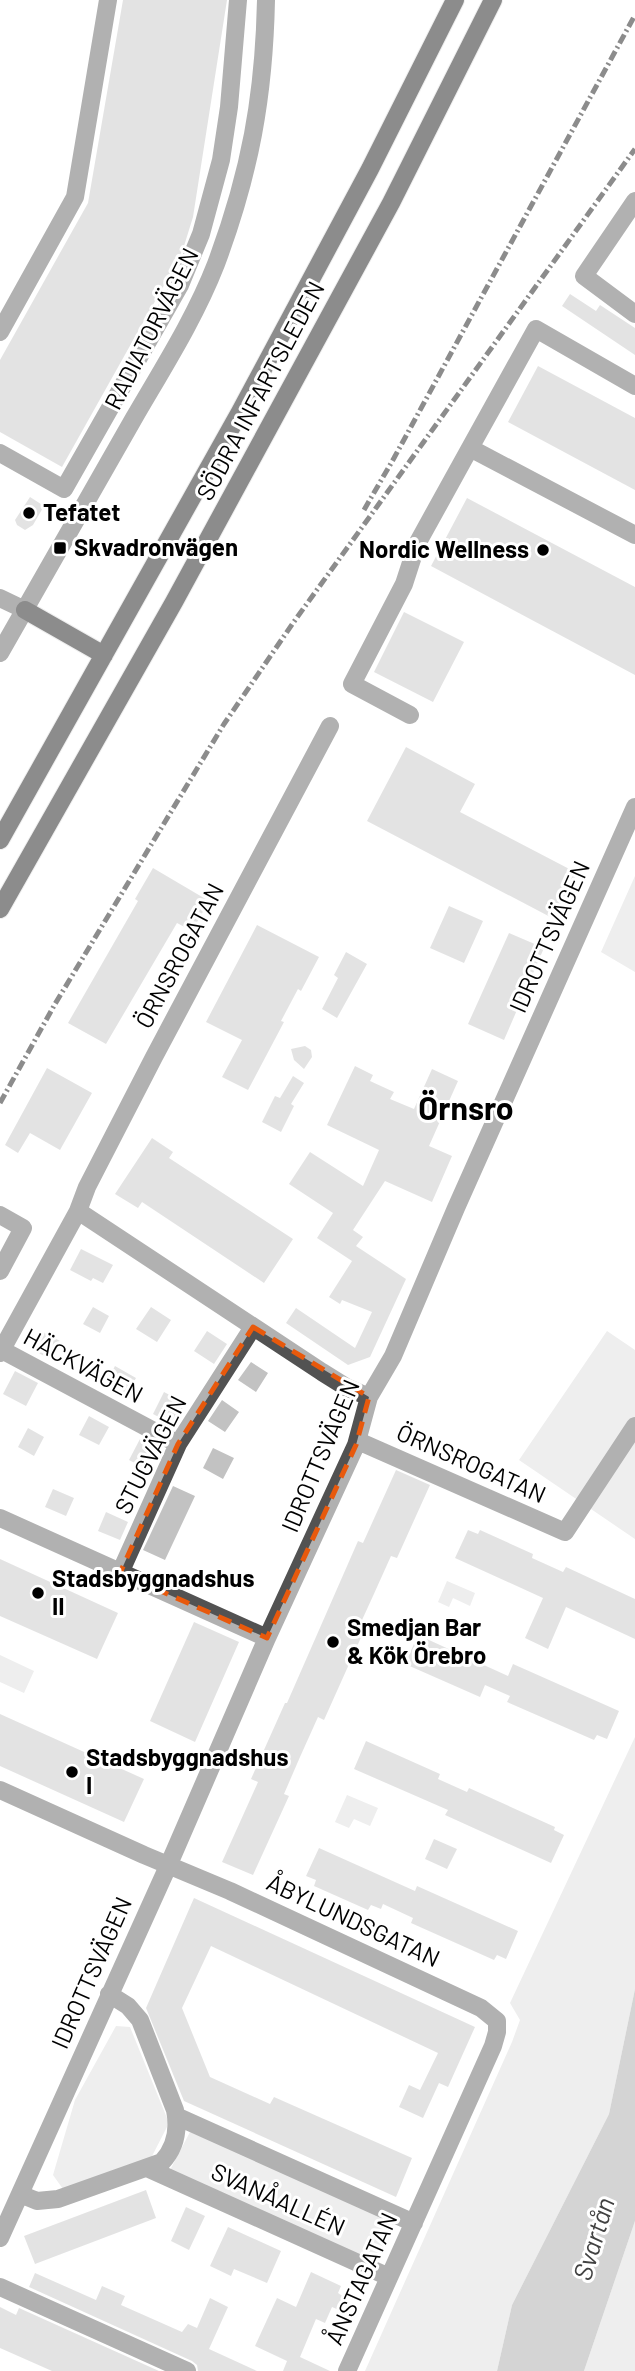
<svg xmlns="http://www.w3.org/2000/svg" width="635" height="2371" viewBox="0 0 635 2371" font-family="Barlow,sans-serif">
<rect width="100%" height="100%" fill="#fff"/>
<!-- green -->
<path fill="#d9d9d9" d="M635,876V972L601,952Z
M607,1331L635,1350V1539L519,1460Z
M447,1581L475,1593L470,1606L453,1598L449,1607L438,1602Z
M0,1655L34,1671L24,1693L0,1682Z
M635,1737V1989L609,2114L512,2305L497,2371H365L512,2042L520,2020L510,2003Z
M347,1795L378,1808L370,1826L354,1819L349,1828L335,1822Z
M116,2026L130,2027L169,2123L148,2164L63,2189L53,2175L75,2100Z
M190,2132L396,2219L376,2265L169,2172Z
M635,2221V2371H584Z"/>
<!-- water -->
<path fill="#a0a0a0" d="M635,1989V2221L584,2371H497L512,2305L609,2114Z"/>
<!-- building -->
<path fill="#c2c2c2" d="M123,0H227L193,217L184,246L177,262L62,467L0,432V360L88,203Z
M570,294L596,311L600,305L635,328V355L562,306Z
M538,366L635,418V490L508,422Z
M30,497L44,506L33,525L25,530L17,525L15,520Z
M467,498L635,587V675L431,566Z
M404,612L464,642L433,702L374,672Z
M406,747L475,784L460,812L577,873L556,920L367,821Z
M153,868L209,901L192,931L177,923L106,1044L68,1023L138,901L135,899Z
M449,906L483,921L464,963L430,948Z
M257,925L319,957L301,991L298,989L281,1021L284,1022L248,1090L222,1077L242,1040L206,1022Z
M509,933L544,948L504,1040L468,1024Z
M346,952L367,964L337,1018L322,1009L338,978L334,975Z
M305,1046L311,1050L312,1057L304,1069L294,1060L291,1049Z
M355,1066L373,1075L370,1081L394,1092L390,1099L414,1109L432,1069L458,1081L429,1146L452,1156L432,1202L385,1181L353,1230L363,1237L356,1246L406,1279L370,1357L348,1365L286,1323L296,1308L355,1348L372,1312L342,1300L340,1304L329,1297L352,1261L317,1238L333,1213L289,1184L310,1152L363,1186L379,1150L327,1125Z
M47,1068L92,1093L60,1150L30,1133L18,1153L5,1145Z
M293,1076L304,1083L291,1104L294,1106L281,1132L262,1122L275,1096L280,1098Z
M152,1138L173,1152L169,1158L293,1239L264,1283L142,1202L138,1208L115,1194Z
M81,1249L113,1265L103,1283L93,1278L91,1281L70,1270Z
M93,1307L109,1316L100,1333L83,1324Z
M151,1307L171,1320L157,1342L136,1329Z
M39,1330L60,1341L50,1359L29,1348Z
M207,1331L227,1344L214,1364L194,1351Z
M251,1362L268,1373L256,1392L238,1380Z
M115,1366L136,1378L126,1396L105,1384Z
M15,1371L38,1383L26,1406L3,1394Z
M164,1392L185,1403L174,1425L153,1414Z
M222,1400L239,1412L225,1432L208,1421Z
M89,1416L109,1427L99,1445L79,1435Z
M28,1428L44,1437L34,1456L18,1447Z
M140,1439L157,1448L146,1469L129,1460Z
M213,1448L234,1458L223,1479L203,1468Z
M396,1470L430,1485L397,1558L391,1556L373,1596L357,1631L363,1633L324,1720L318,1717L300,1757L284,1794L289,1796L253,1875L222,1862L258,1782L251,1779L285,1703H287L358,1541L363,1543Z
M173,1486L195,1496L165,1560L143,1550Z
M53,1489L74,1498L66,1516L45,1507Z
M106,1512L128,1522L120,1540L98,1531Z
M468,1530L478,1534L480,1530L533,1554L532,1558L563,1572L566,1567L635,1599V1639L566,1607L548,1649L525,1638L543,1598L455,1558Z
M0,1559L118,1613L97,1659L0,1616Z
M194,1622L239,1642L195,1742L150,1721Z
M418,1635L508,1676L513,1664L619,1711L607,1739L597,1735L594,1740L507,1702L510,1696L485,1685L480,1697L405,1664Z
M0,1714L144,1779L124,1822L0,1766Z
M366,1741L440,1774L438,1779L467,1792L469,1788L555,1827L554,1830L564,1835L551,1863L445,1815L448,1810L354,1769Z
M434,1839L457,1849L447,1869L425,1859Z
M319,1848L415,1891L417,1886L518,1931L506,1959L497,1955L494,1960L411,1923L413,1918L383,1904L381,1909L371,1905L368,1910L314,1886L316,1880L306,1876Z
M194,1898L475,2027L448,2087L439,2083L423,2118L399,2107L409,2085L420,2090L438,2053L211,1946L182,2008L210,2077L270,2104L274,2097L412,2158L396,2197L184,2101L146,2008Z
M146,2190L156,2218L35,2264L24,2236Z
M186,2207L205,2216L189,2250L171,2241Z
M228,2227L281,2251L267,2283L234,2269L231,2276L210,2266Z
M311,2272L341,2286L338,2293L344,2297L339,2310L332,2307L325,2323L316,2319L300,2357L330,2371H283L287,2361L255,2346L277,2298L296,2307Z
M35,2273L96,2300L102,2286L125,2296L121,2305L182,2332L188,2324L197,2328L210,2298L228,2307L209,2349L257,2371H198L197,2365L192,2361L29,2287Z
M0,2307L16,2315L19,2308L159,2371H52L0,2348Z"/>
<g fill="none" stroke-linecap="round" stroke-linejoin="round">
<!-- major casing -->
<g stroke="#dbdbdb" stroke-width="20">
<path id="major" d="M25,610L104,655
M0,840L240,412L370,169L455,0
M0,909L174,602L304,363L391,203L493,0"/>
</g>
<!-- minor -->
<path stroke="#525252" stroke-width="18" d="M635,201L584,276L635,314
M0,332L75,197L108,0
M635,386L536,329L470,448L635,535
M0,453L64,489L180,285L201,234L221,160L229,107L238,0
M0,598L25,610
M0,653C44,575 89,497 134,418C163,368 195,318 216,264C250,173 264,97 266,0
M410,715L352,684L404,584L417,544L470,448
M78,1211L322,1372L346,1387L369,1397
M0,1215L23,1228L0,1271
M2,1350L178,1444
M0,1353L78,1211L87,1187L154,1057L330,726
M358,1441L565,1532L635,1426
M0,1518L267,1638
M120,1573L178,1444L253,1327
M0,1790L144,1855L230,1891L481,2008L497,2021V2032L493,2046L347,2371
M176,2116L414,2223
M147,2168L389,2277
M20,2194L37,2201L58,2199L162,2162C176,2147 179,2130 175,2110L140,2020L128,2006L109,1994
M0,2238L169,1864L267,1638L356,1445L369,1397L393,1356L456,1208L635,807
M0,2287L187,2371"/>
<!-- major -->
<use href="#major" stroke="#000" stroke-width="18"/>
<!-- rail -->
<path stroke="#000" stroke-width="5" stroke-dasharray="10 3.5 2 3.5" stroke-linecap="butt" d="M364,510L394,458L635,15
M0,1103L55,1004L224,724L293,623L635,149"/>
</g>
<!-- marked area -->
<path d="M0 0H635V2371H0ZM253,1327L369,1397L356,1445L267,1638L120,1573L178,1444Z" fill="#fff" fill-opacity=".55" fill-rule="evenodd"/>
<path fill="none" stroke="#e8590c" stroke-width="5" stroke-dasharray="14 9" stroke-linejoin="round" d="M253,1327L369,1397L356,1445L267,1638L120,1573L178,1444Z"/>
<!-- markers -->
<g fill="#000" stroke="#fff" stroke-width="2.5">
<circle cx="29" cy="513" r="7"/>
<rect x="53" y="541" width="14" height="14" rx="3.5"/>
<circle cx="543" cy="550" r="7"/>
<circle cx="38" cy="1593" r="7"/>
<circle cx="333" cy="1642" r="7"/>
<circle cx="72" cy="1772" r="7"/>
</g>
<g text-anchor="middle" stroke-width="6" stroke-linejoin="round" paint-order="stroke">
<!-- street labels -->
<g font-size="24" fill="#000" stroke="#fff">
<text transform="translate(152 329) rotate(-63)" y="8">RADIATORVÄGEN</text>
<text transform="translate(261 391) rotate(-62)" y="8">SÖDRA INFARTSLEDEN</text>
<text transform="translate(550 937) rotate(-66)" y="8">IDROTTSVÄGEN</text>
<text transform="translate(180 956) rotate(-62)" y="8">ÖRNSROGATAN</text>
<text transform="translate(83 1366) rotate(28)" y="8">HÄCKVÄGEN</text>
<text transform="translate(151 1455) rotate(-63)" y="8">STUGVÄGEN</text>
<text transform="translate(321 1456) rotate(-67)" y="8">IDROTTSVÄGEN</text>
<text transform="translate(471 1464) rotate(24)" y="8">ÖRNSROGATAN</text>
<text transform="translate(353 1921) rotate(25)" y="8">ÅBYLUNDSGATAN</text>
<text transform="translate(92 1973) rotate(-66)" y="8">IDROTTSVÄGEN</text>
<text transform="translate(278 2200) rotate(24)" y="8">SVANÅALLÉN</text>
<text transform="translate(362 2279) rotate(-66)" y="8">ÅNSTAGATAN</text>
</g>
<!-- poi labels -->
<g font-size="24" font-weight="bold" fill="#000" stroke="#fff" text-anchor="start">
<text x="43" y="521">Tefatet</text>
<text x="74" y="556">Skvadronvägen</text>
<text x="529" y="558" text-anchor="end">Nordic Wellness</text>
<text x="52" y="1587">Stadsbyggnadshus<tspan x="52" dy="28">II</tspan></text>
<text x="347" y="1636">Smedjan Bar<tspan x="347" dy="28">&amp; Kök Örebro</tspan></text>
<text x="86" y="1766">Stadsbyggnadshus<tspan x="86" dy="28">I</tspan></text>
</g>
<!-- water labels -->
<g font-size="26" font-style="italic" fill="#414141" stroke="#fff">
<text transform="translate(594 2239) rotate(-73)" y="9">Svartån</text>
</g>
<!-- district labels -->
<g font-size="32" font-weight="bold" fill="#000" stroke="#fff">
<text x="466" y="1120">Örnsro</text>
</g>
</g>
</svg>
